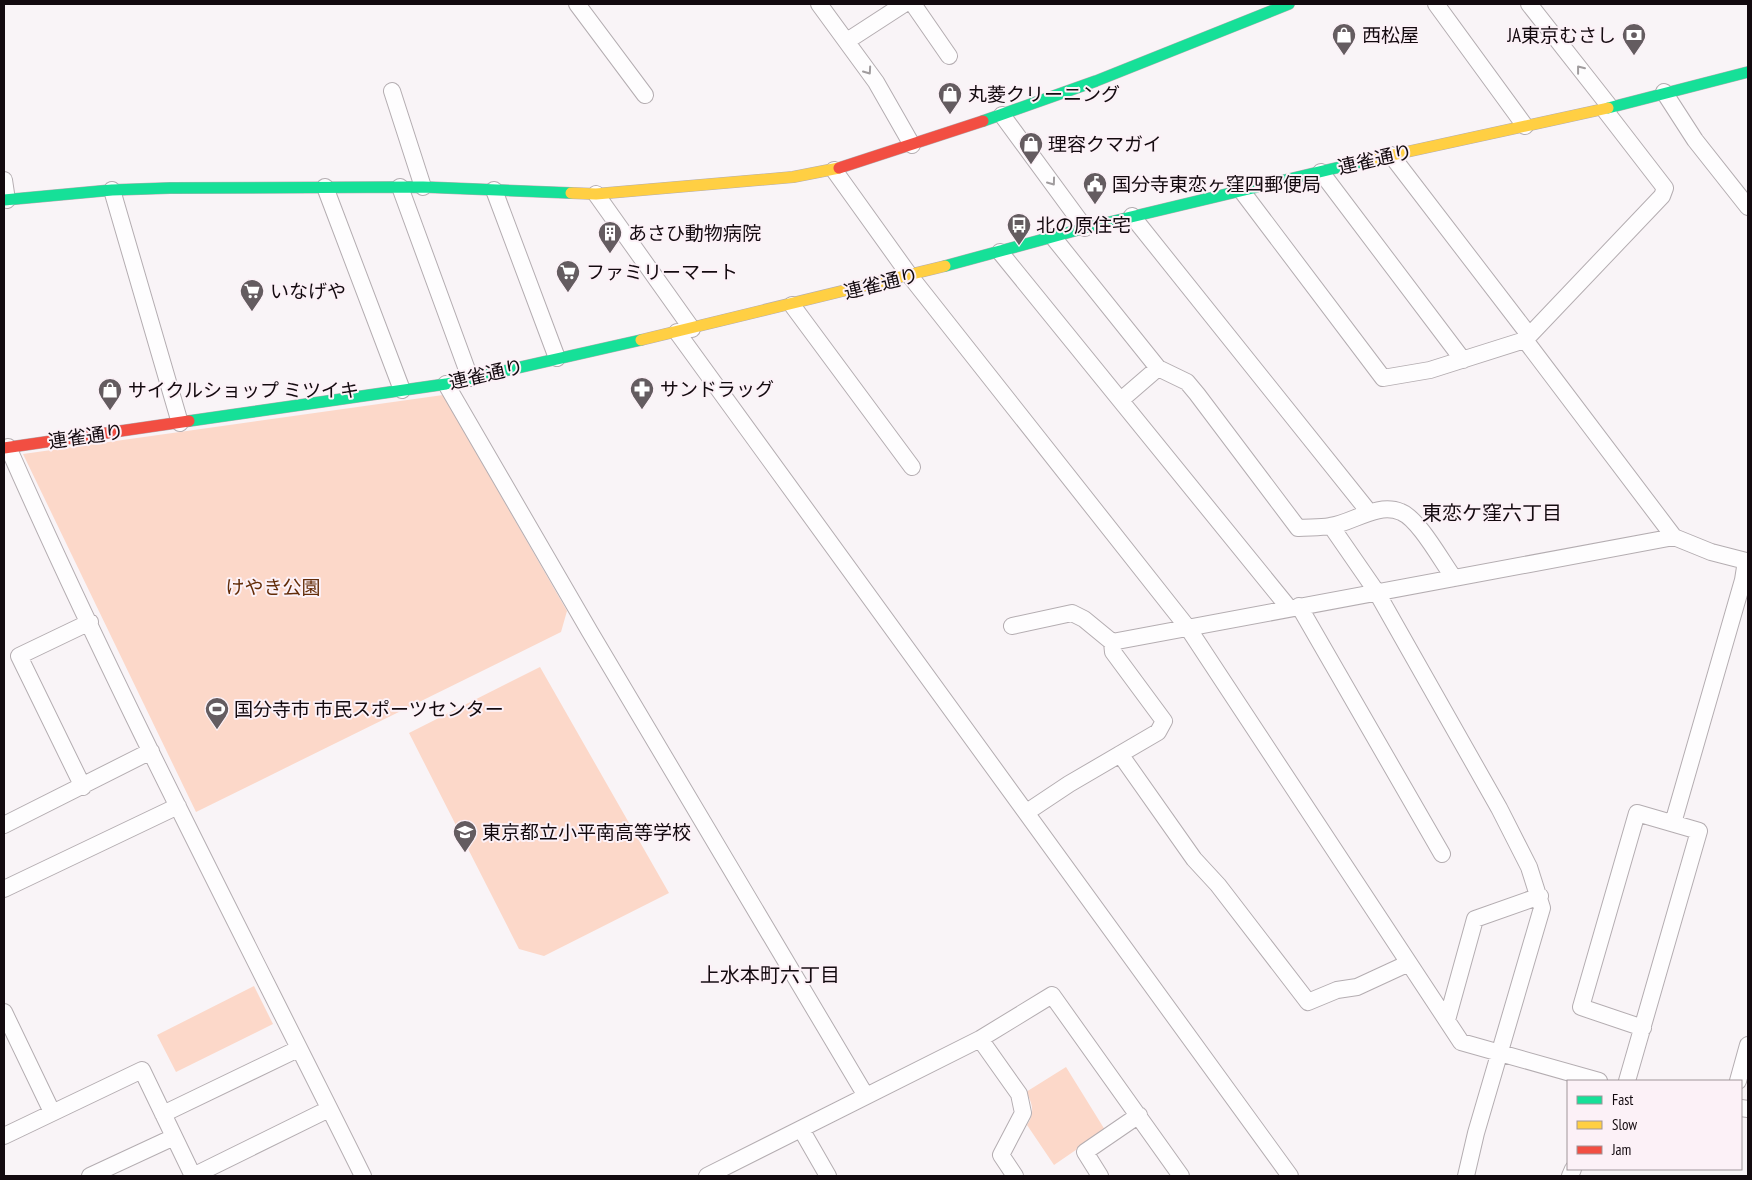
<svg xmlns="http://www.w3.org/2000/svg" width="1752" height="1180" viewBox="0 0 1752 1180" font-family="'PT Sans Narrow','Noto Sans JP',sans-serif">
<rect width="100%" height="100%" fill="#f9f4f7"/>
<!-- green -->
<path fill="#fcd8c9" d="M443,395L567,611L561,632L196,812L23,454Z
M540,667L669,893L544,956L519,949L409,733Z
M254,986L273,1024L176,1072L157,1035Z
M1066,1067L1105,1130L1054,1165L1027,1125C1035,1113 1033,1104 1026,1092Z"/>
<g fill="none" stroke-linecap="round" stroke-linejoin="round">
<!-- street casing -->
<g stroke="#b4adb1" stroke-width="18">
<path id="street" d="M577,4L645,95
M819,4L876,82L912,145
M913,4L949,56
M1436,4L1525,126
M1529,4L1610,107
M847,41L904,4
M392,91L423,187
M1664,92L1695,140L1748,207
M1002,115L1085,228
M1391,155L1529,335
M834,170L910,276L1188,628L1461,1042L1599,1081
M1321,172L1463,360
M4,180L7,200
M325,187L402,390
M400,187L470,378
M112,190L180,423
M494,190L557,358
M1241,190L1383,378L1430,370L1525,340L1662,196L1665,188L1604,109
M596,194L692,329
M1132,216L1369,512
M1053,237L1158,368L1187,382L1197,394L1298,528C1309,527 1320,528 1330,526C1353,523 1377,502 1401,512C1419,519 1442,562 1454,578
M1000,252L1289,608
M792,305L912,467
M677,332L1290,1176
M1525,340L1674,537L1711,552L1746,561L1743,580L1673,823
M446,384L590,632L866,1096
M1121,400L1158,368
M8,447C117,695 243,934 363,1176
M1331,526L1376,591L1499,808L1529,867L1542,908L1476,1133L1466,1176
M1299,606L1442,854
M1012,626L1072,613L1084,619L1112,642L1674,537
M1120,754L1194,859L1218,885L1308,1002L1337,990L1357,987L1409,963
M83,787L19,656L90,622
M1027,812L1069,784L1158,732L1164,721L1113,652L1112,642
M4,825L151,751
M4,889L178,806
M4,1012L52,1112
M1447,1020L1475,919L1540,896
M980,1039L1019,1094L1023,1113L1001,1155L1015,1176
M1627,1081L1699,831L1637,813L1581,1007L1643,1028
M1738,1081L1748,1045
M1741,1108L1748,1109
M163,1114L298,1049
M801,1129L828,1176
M4,1136L142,1070L193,1176
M90,1176L174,1137
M193,1176L329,1109
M707,1176L980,1039L1052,995L1181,1176
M1100,1176L1085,1152L1139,1115
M1570,1176L1573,1169"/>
</g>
<!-- fast casing -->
<g stroke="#b4adb1" stroke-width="12">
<path id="fast" d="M1608,108L1748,72
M983,121L1096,81L1289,4
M4,200L112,190L170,188L423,187L571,193
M945,266L1085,228L1365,161
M189,421L446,384L641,340"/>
</g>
<!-- slow casing -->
<g stroke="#b4adb1" stroke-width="12">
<path id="slow" d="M1365,161L1608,108
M571,193L596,194L793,177L839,168
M641,340L945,266"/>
</g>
<!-- jam casing -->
<g stroke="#b4adb1" stroke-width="12">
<path id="jam" d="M839,168L983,121
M4,448L189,421"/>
</g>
<!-- street -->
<use href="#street" stroke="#fefdfe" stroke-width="16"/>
<!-- fast -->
<use href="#fast" stroke="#16e098" stroke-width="11"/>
<!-- slow -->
<use href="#slow" stroke="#ffcf43" stroke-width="11"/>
<!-- jam -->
<use href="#jam" stroke="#f24e42" stroke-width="11"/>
</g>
<!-- one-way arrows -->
<defs><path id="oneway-chevron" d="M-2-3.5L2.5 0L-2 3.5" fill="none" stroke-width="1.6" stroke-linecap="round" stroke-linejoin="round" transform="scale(1.25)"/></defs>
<g stroke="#a09c9e">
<use href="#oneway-chevron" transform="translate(1580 69) rotate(-128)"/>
<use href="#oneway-chevron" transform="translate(868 71) rotate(55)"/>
<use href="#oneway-chevron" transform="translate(1052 182) rotate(54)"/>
</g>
<!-- icons -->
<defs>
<g id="shop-pin" transform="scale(1.25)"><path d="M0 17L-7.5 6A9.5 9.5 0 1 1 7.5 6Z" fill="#645c60" stroke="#fcf1f7"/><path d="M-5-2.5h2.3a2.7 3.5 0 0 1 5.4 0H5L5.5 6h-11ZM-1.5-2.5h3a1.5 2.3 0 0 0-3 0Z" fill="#fff"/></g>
<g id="bank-pin" transform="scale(1.25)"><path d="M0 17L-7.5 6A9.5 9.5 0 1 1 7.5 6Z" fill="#645c60" stroke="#fcf1f7"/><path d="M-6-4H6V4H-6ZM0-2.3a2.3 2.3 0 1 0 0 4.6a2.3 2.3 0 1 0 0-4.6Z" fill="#fff"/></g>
<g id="civic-pin" transform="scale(1.25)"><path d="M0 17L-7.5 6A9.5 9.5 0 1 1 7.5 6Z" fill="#645c60" stroke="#fcf1f7"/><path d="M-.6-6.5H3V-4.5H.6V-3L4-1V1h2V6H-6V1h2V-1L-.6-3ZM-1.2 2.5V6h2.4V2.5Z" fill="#fff"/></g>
<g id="bus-pin" transform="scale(1.25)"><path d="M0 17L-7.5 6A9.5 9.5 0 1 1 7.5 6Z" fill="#645c60" stroke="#fcf1f7"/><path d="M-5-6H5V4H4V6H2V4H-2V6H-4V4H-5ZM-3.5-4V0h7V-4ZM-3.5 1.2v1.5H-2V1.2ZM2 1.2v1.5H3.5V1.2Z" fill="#fff"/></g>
<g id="building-pin" transform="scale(1.25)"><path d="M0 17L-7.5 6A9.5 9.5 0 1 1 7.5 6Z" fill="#645c60" stroke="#fcf1f7"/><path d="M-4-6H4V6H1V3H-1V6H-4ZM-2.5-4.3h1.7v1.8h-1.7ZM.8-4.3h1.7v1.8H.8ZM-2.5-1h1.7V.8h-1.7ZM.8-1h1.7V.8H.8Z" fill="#fff"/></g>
<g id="supermarket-pin" transform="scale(1.25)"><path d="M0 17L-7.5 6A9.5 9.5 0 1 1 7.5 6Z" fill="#645c60" stroke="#fcf1f7"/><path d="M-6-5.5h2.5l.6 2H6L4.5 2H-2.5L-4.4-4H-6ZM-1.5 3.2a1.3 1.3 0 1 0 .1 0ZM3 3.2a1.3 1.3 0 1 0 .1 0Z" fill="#fff"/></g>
<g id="pharmacy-pin" transform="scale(1.25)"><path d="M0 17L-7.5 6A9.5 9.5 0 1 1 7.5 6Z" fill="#645c60" stroke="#fcf1f7"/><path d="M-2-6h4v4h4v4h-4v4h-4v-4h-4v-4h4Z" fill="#fff"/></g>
<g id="stadium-pin" transform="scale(1.25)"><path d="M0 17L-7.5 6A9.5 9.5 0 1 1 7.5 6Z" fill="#645c60" stroke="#fcf1f7"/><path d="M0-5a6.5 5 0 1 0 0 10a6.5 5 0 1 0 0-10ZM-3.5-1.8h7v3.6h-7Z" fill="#fff"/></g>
<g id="school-pin" transform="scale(1.25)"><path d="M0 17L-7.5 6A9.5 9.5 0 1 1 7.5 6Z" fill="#645c60" stroke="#fcf1f7"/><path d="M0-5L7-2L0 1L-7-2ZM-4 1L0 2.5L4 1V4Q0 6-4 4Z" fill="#fff"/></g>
</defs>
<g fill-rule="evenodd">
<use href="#shop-pin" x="1344" y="35"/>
<use href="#bank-pin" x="1634" y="35"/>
<use href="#shop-pin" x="950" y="94"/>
<use href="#shop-pin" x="1031" y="144"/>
<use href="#civic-pin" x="1095" y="184"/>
<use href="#bus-pin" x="1019" y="225"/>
<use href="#building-pin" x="610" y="233"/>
<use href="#supermarket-pin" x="568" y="272"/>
<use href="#supermarket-pin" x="252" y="291"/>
<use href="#pharmacy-pin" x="642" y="389"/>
<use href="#shop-pin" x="110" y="390"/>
<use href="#stadium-pin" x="217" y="709"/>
<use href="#school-pin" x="465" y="832"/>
</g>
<g text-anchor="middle" stroke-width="4" stroke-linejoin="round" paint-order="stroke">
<!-- poi labels -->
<g font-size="19" fill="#130a0f" stroke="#fcf1f7" text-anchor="start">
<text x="1362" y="42">西松屋</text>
<text x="1616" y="42" text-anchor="end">JA東京むさし</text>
<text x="968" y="101">丸菱クリーニング</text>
<text x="1048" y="151">理容クマガイ</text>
<text x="1112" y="191">国分寺東恋ヶ窪四郵便局</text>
<text x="1036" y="232">北の原住宅</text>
<text x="628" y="240">あさひ動物病院</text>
<text x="586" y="279">ファミリーマート</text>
<text x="270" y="298">いなげや</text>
<text x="660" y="396">サンドラッグ</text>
<text x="128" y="397">サイクルショップ ミツイキ</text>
<text x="234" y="716">国分寺市 市民スポーツセンター</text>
<text x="482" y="839">東京都立小平南高等学校</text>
</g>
<!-- street labels -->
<g font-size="19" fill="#130a0f" stroke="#fcf1f7">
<text transform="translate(1375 159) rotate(-13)" y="7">連雀通り</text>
<text transform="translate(881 283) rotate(-14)" y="7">連雀通り</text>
<text transform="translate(486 374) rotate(-13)" y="7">連雀通り</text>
<text transform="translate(86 436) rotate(-8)" y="7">連雀通り</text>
</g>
<!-- park labels -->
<g font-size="19" fill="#622c08" stroke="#fcf1f7">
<text x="273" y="594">けやき公園</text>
</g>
<!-- neighbourhood labels -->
<g font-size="20" fill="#130a0f" stroke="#fcf1f7">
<text x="1492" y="520">東恋ケ窪六丁目</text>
<text x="770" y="982">上水本町六丁目</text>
</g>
</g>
<!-- border -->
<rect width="1752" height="1180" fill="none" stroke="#130a0f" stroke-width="10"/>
<!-- legend -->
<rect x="1567" y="1080" width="175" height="90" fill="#fcf1f7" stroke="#9f959a"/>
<rect x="1577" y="1096" width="25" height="8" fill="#16e098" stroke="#9f959a"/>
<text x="1612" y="1105" font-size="15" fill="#130a0f">Fast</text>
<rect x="1577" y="1121" width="25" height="8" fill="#ffcf43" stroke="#9f959a"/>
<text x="1612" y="1130" font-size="15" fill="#130a0f">Slow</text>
<rect x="1577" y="1146" width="25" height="8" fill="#f24e42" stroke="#9f959a"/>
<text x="1612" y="1155" font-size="15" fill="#130a0f">Jam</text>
</svg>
